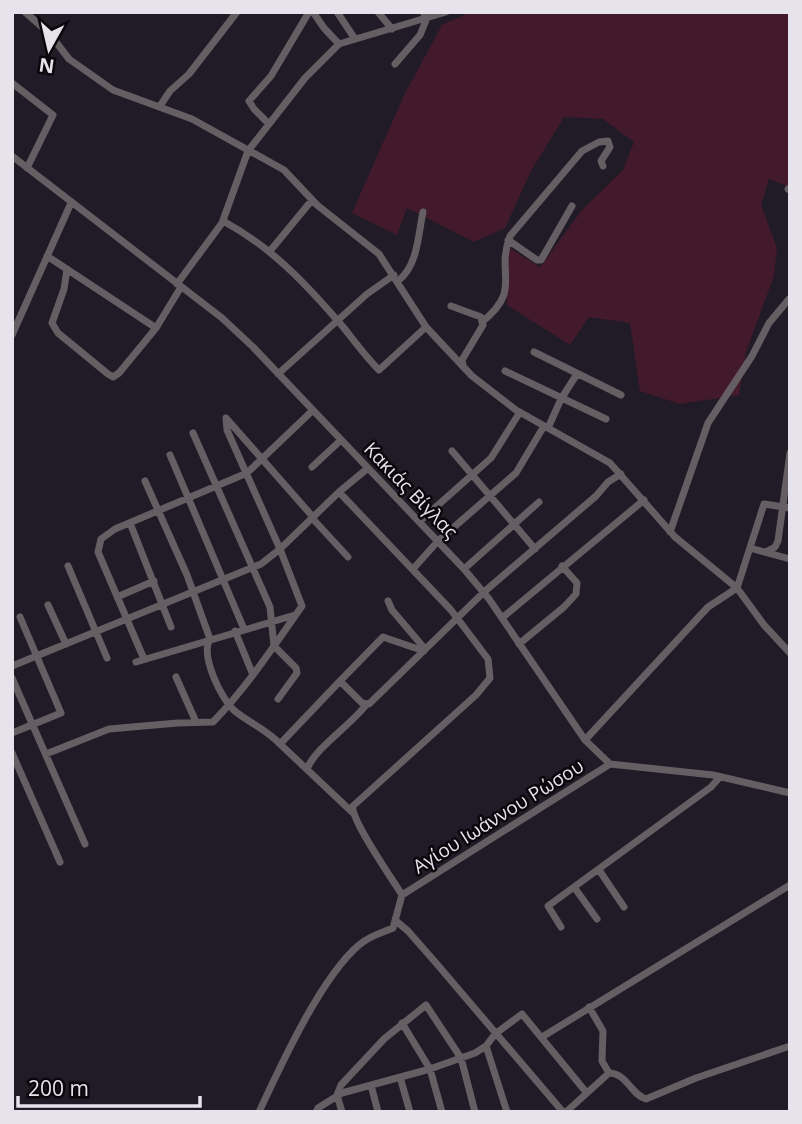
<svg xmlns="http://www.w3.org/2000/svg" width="802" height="1124" viewBox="0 0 802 1124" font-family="'Open Sans',sans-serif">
<rect width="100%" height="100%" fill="#201b27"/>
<!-- green -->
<path fill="#421a2c" d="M471,12H790V187L769,179L761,205L777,248L774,276L746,352L739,395L680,404L640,391L630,323L589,317L570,345L507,305L508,247L540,267L582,210L623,170L634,142L603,119L564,117L531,171L505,228L474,242L407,208L397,235L352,213L404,95L442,25Z"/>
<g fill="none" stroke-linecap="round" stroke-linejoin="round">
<!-- minor -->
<path stroke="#655f64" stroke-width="7" d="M25,12L49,33L69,59L113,90L192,119L284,170L317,205L379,254L426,327L472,376L516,410L610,463L675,537L737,588L764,625L790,653
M313,12L324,28L339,44
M337,12L355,39
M378,12L392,29
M395,64L420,35L427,18L423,12
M12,83L53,115L27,168
M160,106L170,91L189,74L237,12
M269,124L254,109L249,101L271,76L309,12
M12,156L222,318L253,347L464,569L489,599L585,740L610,764L713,775L790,793
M788,189L790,190
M223,221C272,247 308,286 344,328C355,342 366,357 379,370L426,327
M508,240L537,260H541L572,206
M270,251L312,200
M47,256L156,328L181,287
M67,269L64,289L52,323L58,333L108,374L113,377L119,373L156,328
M398,281C418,266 418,235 423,212
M177,284L222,223L248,151L305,78L339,44L446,12
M451,306L481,317L483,325L462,360L463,365
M482,322C523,289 495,275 510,236L582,151L599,142L608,141L610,147L601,161L603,166
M12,335L71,203
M534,352L621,395
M505,371L606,419
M278,374L367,294L394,275
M548,428L561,399L577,374
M193,433L270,607L274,646L296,668L297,673L278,699
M452,451L535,549
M170,455L244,629
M312,467L341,440
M145,481L187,575L210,639C200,655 221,700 236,712C250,723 267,730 280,744
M312,518L348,557
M419,522L491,458L520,412
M130,523L171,627
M670,532L708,423L752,356L769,323L789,299
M750,548L790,559
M766,552L775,547L778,541L790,453
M68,566L107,658
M413,569L438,541L516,473L544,426
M464,569L539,502
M117,597L154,581
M388,601L392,610L425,649
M48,605L66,644
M502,618L644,500
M235,631L253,675
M519,644L564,607L576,594L577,583L562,566
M424,651L383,637L340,681L362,703L369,704L484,592L596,496L608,482L621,474
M144,659L98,552L101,539L115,529L247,473L312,411
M136,662L295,615
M12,666L261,564L280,549L227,430L226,418L313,517
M176,677L196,722
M12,678L85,844
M340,681L280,744L352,812
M12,733L61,713L20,617
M585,740L708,607L737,588L764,504L790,508
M12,753L60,862
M46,754L109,729L178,723L213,722C247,687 274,646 302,606L280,549L339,492L368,468
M307,769C315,748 351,725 366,705
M599,870L624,907
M574,887L597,919
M402,895L610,764
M396,921L408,931L436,963L563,1112
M561,927L548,906L711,787L720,777
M589,1007L603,1031L602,1061L609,1073
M402,1023L430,1069L442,1112
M542,1037L790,885
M486,1046L507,1112
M400,1077L410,1112
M371,1085L378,1112
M259,1112C281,1065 321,977 359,945C369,936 381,933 393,928L402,895C393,880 350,819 353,806L476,695L490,678L488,659L451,610L339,492
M316,1112L318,1108L342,1093L430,1069L475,1053L486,1046L495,1034L522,1014L586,1092
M342,1112L337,1095L341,1085L384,1039L426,1005L461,1058L475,1112
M566,1112L609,1073C628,1074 630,1094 646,1099L696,1078L790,1046"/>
</g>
<g text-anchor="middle" stroke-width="5" stroke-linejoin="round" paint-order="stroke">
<!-- street labels -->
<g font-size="19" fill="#e6e3ec" stroke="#09070c">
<text transform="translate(411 490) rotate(46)" y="7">Κακιάς Βίγλας</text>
<text transform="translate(498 816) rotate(-32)" y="7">Αγίου Ιωάννου Ρώσου</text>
</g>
</g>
<!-- border -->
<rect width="802" height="1124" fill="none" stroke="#e6e3ec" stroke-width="28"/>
<!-- north arrow -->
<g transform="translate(49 49) rotate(188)" stroke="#09070c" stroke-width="5" paint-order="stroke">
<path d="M0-5L12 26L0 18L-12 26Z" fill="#e6e3ec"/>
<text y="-10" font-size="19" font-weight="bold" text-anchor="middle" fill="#e6e3ec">N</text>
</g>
<!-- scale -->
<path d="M18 1096v10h182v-10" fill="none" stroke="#e6e3ec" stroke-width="3.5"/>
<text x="28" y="1096" font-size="21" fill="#e6e3ec" stroke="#09070c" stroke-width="5" paint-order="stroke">200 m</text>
</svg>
